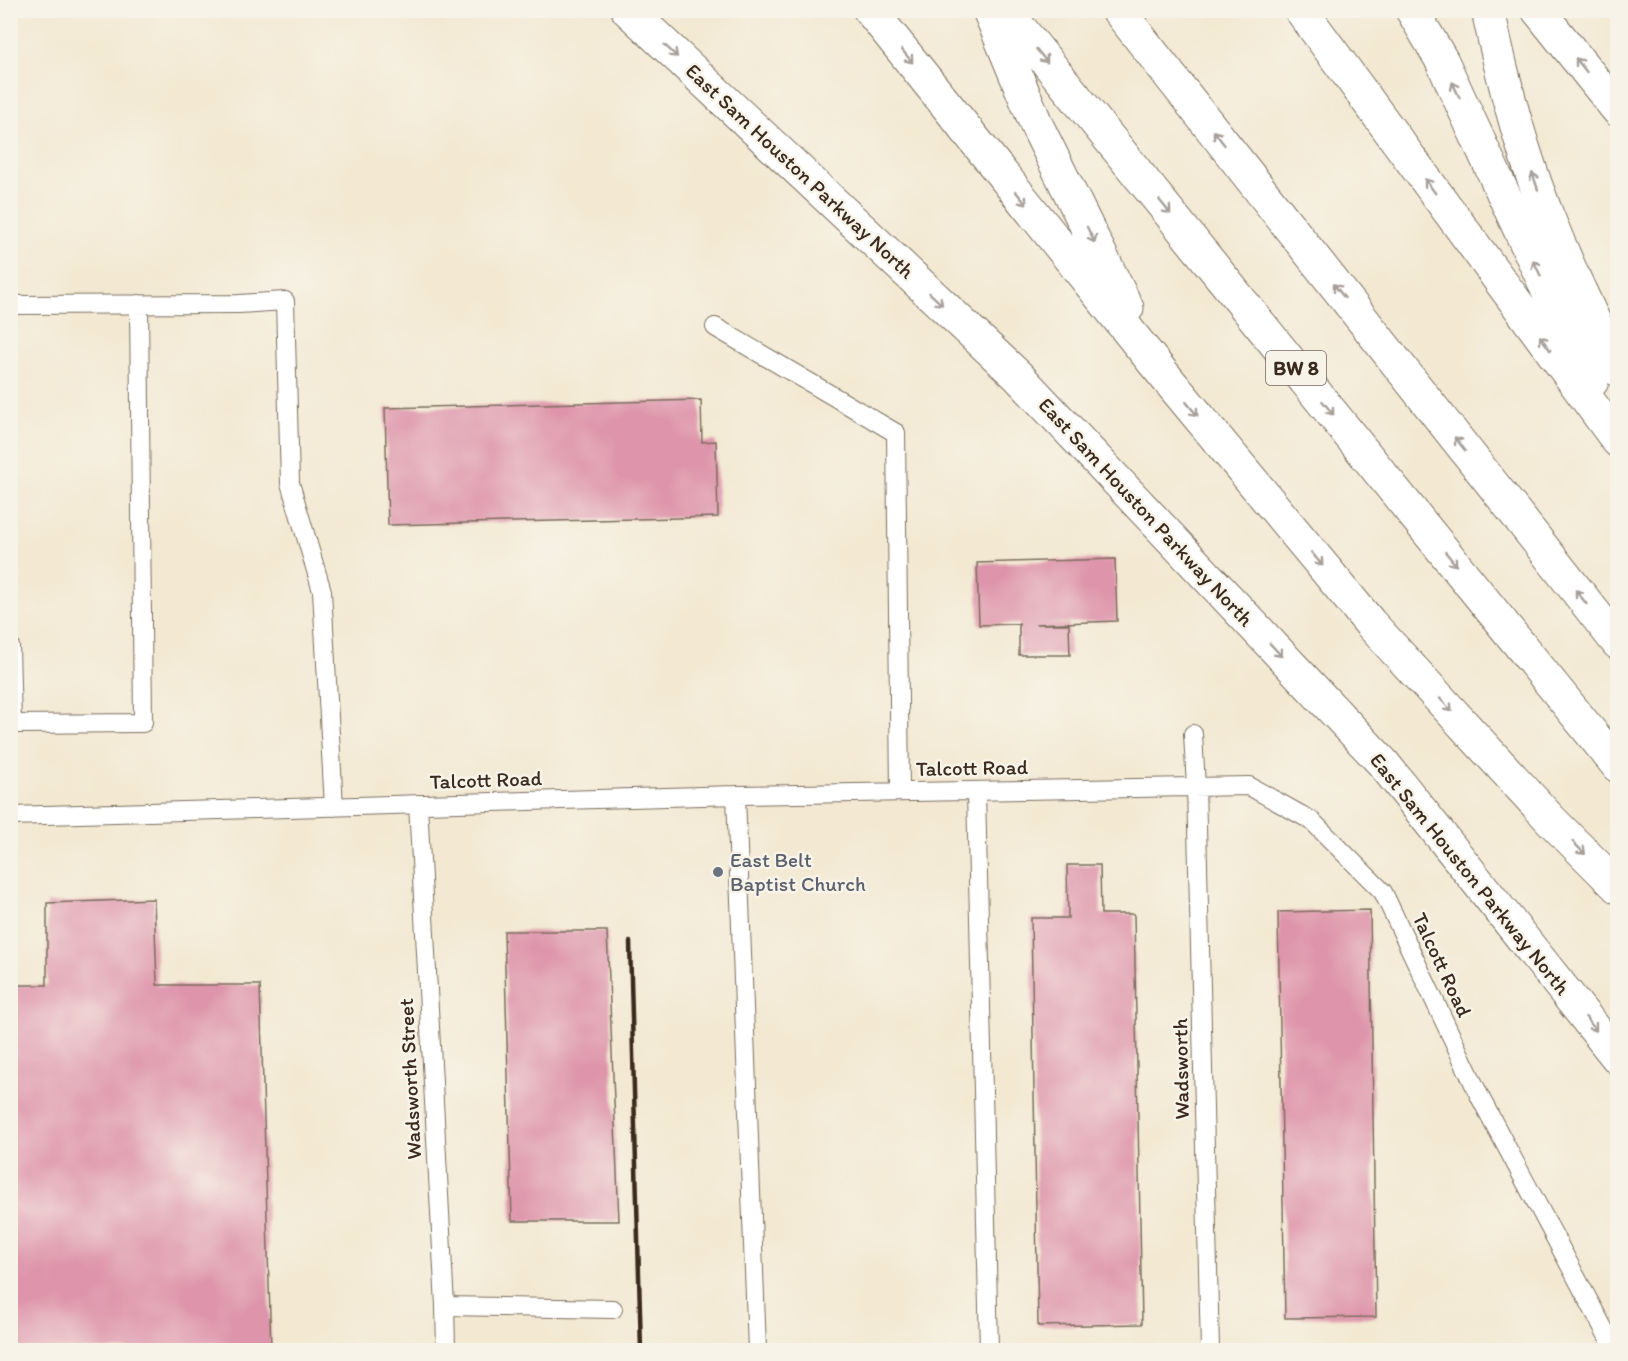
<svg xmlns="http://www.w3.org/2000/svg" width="1628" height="1361" viewBox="0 0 1628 1361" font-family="Itim,sans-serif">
<rect width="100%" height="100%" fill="#f7f3e8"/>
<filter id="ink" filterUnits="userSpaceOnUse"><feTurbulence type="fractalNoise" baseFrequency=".0167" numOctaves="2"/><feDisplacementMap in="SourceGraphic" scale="12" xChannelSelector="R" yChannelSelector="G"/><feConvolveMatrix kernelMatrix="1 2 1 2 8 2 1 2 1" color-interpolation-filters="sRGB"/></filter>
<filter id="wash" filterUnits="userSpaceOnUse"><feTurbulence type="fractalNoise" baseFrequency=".008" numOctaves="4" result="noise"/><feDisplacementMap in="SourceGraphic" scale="24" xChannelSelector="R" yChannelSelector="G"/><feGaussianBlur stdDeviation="1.35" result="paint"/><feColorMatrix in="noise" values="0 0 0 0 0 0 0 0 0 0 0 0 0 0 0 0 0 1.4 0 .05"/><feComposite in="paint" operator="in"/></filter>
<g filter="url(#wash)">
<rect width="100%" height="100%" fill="#f3e9d3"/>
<g id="blocks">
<!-- building -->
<path fill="#de94ab" d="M701,400L702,442L716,441L718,517L388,525L385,408Z
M1115,559L1117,621L1035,624H1069L1070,655H1019V624L979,625L977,563Z
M1067,865H1100L1101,914H1134L1142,1324L1038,1326L1031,918H1068Z
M154,899L157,985H260L271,1350H10V985H47V903Z
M1370,910L1376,1317L1285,1318L1278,912Z
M504,931H607L619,1221H512Z"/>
</g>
</g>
<g filter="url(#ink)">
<use href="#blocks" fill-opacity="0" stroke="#7b6d5d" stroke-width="1.5"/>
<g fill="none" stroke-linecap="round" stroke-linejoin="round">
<!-- service casing -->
<g stroke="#7b6d5d" stroke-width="20">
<path id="service" d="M10,305L239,304L285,301L290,483L322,591L334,807
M715,327L896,433L900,792
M10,646L12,724L143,723L139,304
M1193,734L1196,786L1210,1350
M976,791L989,1350
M736,795L757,1350
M418,804L445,1306L446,1350
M10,816L736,795L1249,786L1312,821L1383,892L1481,1099L1615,1350
M445,1306L613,1309"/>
</g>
<!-- secondary casing -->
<g stroke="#7b6d5d" stroke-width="35">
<path id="secondary" d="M628,10L1018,376L1383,763L1618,1058
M1538,10L1618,110"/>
</g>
<!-- motorway casing -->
<g stroke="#7b6d5d" stroke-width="35">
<path id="motorway" d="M870,10L1155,364L1370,623L1551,820L1618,887
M989,10L1037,126L1127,308
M1005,10L1618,766
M1118,10L1618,643
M1301,10L1618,441
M1412,10L1442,61L1546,286L1592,381
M1488,10C1503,82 1522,153 1549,220C1570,271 1593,321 1618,370"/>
</g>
<!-- service -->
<use href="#service" stroke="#fff" stroke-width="18"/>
<!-- secondary -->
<use href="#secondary" stroke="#fff" stroke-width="33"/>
<!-- motorway -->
<use href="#motorway" stroke="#fff" stroke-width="33"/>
<!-- rail -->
<path stroke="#3b2a1e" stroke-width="4.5" d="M630,942L641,1350"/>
</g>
<!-- one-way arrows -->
<defs><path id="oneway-shaft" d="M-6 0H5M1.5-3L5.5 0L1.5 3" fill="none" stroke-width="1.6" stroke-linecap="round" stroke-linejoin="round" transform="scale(1.5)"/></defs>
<g stroke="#a79f9a">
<use href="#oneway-shaft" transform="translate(671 51) rotate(43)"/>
<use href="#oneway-shaft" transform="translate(907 56) rotate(51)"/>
<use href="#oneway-shaft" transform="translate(1042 56) rotate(51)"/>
<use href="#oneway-shaft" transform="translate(1581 65) rotate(-128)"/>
<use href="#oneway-shaft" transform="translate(1456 90) rotate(-115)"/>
<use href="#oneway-shaft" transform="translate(1219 138) rotate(-128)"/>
<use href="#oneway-shaft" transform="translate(1535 181) rotate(-109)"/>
<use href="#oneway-shaft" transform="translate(1430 186) rotate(-126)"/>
<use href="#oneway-shaft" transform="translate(1021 198) rotate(51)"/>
<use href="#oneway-shaft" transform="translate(1165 207) rotate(51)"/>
<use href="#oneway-shaft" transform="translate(1091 235) rotate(64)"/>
<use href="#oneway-shaft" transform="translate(1537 268) rotate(-115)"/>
<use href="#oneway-shaft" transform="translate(1339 291) rotate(-128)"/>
<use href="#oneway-shaft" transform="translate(936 299) rotate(43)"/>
<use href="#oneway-shaft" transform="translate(1545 343) rotate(-126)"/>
<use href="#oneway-shaft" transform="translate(1328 408) rotate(51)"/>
<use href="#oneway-shaft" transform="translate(1192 409) rotate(50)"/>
<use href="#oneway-shaft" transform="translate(1460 444) rotate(-128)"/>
<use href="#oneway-shaft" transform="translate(1317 559) rotate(50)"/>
<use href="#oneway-shaft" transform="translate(1451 559) rotate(51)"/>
<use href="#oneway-shaft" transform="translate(1581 597) rotate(-128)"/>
<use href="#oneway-shaft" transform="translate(1276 650) rotate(47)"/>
<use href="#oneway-shaft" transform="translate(1446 705) rotate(47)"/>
<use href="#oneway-shaft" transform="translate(1579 848) rotate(45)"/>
<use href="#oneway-shaft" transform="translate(1591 1024) rotate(52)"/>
</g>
</g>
<!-- markers -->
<circle fill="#6b7280" stroke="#f7f3e8" stroke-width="2" cx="718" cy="872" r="6"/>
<g text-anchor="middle" stroke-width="5" stroke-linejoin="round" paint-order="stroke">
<!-- shield labels -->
<rect fill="#f7f3e8" stroke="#73665b" stroke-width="1.5" x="1266" y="351" width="60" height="34" rx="4.5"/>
<g font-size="20" font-weight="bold" fill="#3b2a1e">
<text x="1296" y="375">BW 8</text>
</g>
<!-- street labels -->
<g font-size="21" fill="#3b2a1e" stroke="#f7f3e8">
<text transform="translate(800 171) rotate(43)" y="7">East Sam Houston Parkway North</text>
<text transform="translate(1146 512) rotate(47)" y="7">East Sam Houston Parkway North</text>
<text transform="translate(972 768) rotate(-1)" y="7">Talcott Road</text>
<text transform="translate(486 780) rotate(-2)" y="7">Talcott Road</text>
<text transform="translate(1470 874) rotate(51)" y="7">East Sam Houston Parkway North</text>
<text transform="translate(1442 965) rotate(65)" y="7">Talcott Road</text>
<text transform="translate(1181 1069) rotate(-91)" y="7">Wadsworth</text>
<text transform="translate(410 1079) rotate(-93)" y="7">Wadsworth Street</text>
</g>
<!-- worship labels -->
<g font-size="21" fill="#5b616d" stroke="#f7f3e8" text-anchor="start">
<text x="730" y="867">East Belt<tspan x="730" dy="24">Baptist Church</tspan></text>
</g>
</g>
<!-- margin -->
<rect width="1628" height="1361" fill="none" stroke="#f7f3e8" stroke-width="36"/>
</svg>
